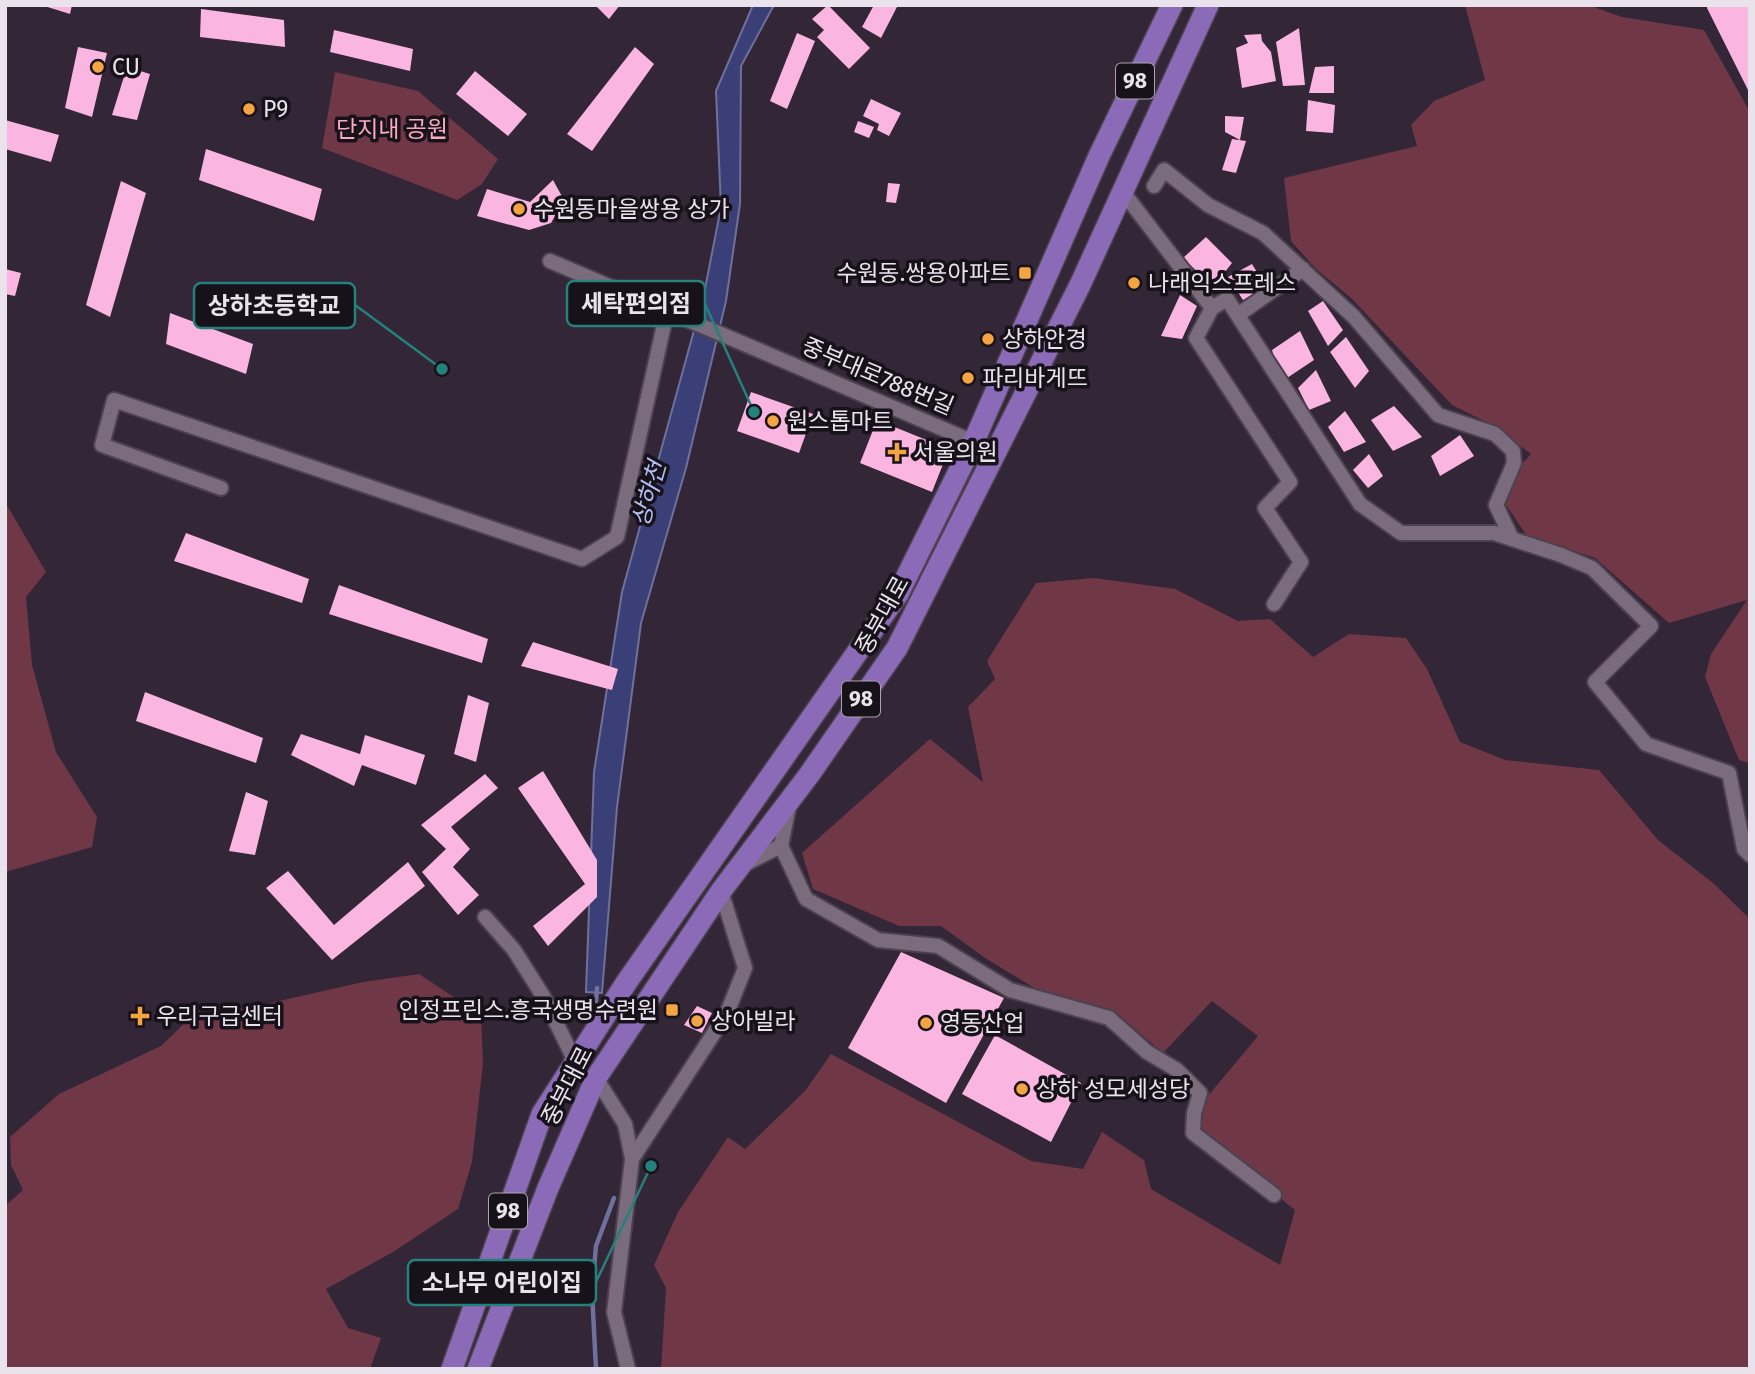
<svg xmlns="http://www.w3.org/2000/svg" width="1755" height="1374" viewBox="0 0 1755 1374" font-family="'Fira Sans','Noto Sans KR',sans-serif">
<rect width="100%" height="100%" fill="#332636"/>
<!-- green -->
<path fill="#703747" d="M1465,5H1588L1622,17L1704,30L1750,112V763L1739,760L1705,677L1711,654L1747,600L1669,623L1595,558L1527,536L1506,505L1520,466L1531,454L1492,425L1452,405L1351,298L1315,268L1291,241L1284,178L1417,146L1411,125L1434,101L1485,80Z
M335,72L418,91L498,159L482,184L457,200L322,148Z
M5,502L46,572L26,597L32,665L56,752L97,817L92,847L5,872Z
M1094,578L1175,589L1238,621L1270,619L1313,657L1349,634L1406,638L1427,669L1460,742L1505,760L1599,770L1658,840L1713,883L1750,919V1369H661L666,1288L654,1265L678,1212L728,1137L745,1149L805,1091L831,1054L1031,1161L1083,1169L1102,1132L1144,1160L1151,1189L1280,1265L1295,1210L1191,1128L1202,1103L1258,1036L1212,1001L1163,1053L1114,1011L1036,989L985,958L941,926H899L813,889L802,853L930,739L983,782L968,707L995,679L987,661L1036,583Z
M419,974L481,1015L483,1063L472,1162L458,1209L393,1252L326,1289L348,1328L381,1338L370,1369H5V1206L23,1190L11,1165L10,1137L59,1094L161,1046L202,1006L244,1009L363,982Z"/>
<!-- water -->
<path fill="#3a3f78" stroke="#6f709b" stroke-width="2" d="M753,5H774L741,66L740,204L726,301L686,468L641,623L617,807L602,993L586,992L594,772L622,592L704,294L721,207L716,91Z"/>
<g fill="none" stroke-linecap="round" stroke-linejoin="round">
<!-- stream -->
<path stroke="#6f709b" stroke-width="4.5" d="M596,1001L597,988
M596,1369L592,1292L596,1246L614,1198"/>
</g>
<!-- building -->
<path fill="#fab5e0" d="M41,5H72L70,14Z
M595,5H620L609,19Z
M828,5L870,48L849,69L817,37L824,30L812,19Z
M874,5H898L881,38L862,27Z
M1708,5H1750V94L1707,8Z
M201,9L284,20L285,47L200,37Z
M1299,28L1305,85L1283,86L1276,42Z
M334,30L413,49L410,71L330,52Z
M797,33L815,41L787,109L770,101Z
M1261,34L1262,41L1271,52L1276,81L1242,88L1236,48L1248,43L1244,35Z
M78,47L107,53L92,117L65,108Z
M635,47L654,64L592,151L567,134Z
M1334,66V93H1309L1315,67Z
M127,67L150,74L137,120L112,115Z
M475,71L527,114L508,136L456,94Z
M871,99L901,113L889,136L877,130L879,124L863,116Z
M1308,100L1335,105L1333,133L1306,131Z
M1225,116L1244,117L1240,140L1225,132Z
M5,120L59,135L51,162L5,149Z
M858,121L874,127L869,138L854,132Z
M1232,139L1246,141L1236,173L1222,170Z
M206,149L322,189L314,221L199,180Z
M553,180L564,200L551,223L529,230L477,216L487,189L530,202Z
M121,181L146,193L110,317L86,305Z
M888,183L900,184L896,203L886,202Z
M1206,237L1232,263L1213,287L1183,258Z
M1252,264L1266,287L1243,300L1228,277Z
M5,269L21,273L15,296L5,294Z
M1180,295L1197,306L1182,339L1161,336Z
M1323,301L1343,330L1328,346L1308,311Z
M170,313L253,344L246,374L166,344Z
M1300,331L1314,360L1281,382L1272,350Z
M1346,337L1369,371L1355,388L1330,352Z
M1316,370L1331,401L1309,410L1298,388Z
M751,392L813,414L799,453L737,431Z
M1394,406L1422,437L1393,451L1371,420Z
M1345,411L1366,442L1344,452L1328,427Z
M877,420L949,449L932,492L860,463Z
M1460,435L1474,456L1440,476L1431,456Z
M1369,454L1383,476L1368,488L1353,470Z
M186,533L309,579L302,603L174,561Z
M339,585L488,639L482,663L329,614Z
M533,642L618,669L612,690L521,666Z
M145,692L263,738L256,763L136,721Z
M468,695L489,703L476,762L454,754Z
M301,734L360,754L365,735L425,755L416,785L362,765L354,786L291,755Z
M543,771L597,860V897L548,946L533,926L585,884L518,788Z
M485,774L498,788L451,827L470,849L453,867L479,895L458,915L422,872L446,849L421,825Z
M246,792L268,801L255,855L229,851Z
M408,862L425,886L332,960L266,888L288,871L334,925Z
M901,952L1004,998L946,1103L848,1048Z
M697,1006L712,1013L702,1033L684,1025Z
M995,1035L1081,1083L1051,1142L962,1094Z"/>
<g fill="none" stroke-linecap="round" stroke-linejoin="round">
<!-- minor casing -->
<g stroke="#4c424f" stroke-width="18">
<path id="minor" d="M1154,186L1164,170L1208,205L1263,233L1354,317L1438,415L1495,434L1513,451L1514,463L1496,505L1512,539
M1123,192L1212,308
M550,261L997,452
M1238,315L1303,269
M221,488L102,445L114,400L582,559L617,537L667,311
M1274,604L1301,562L1265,508L1290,482L1196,338L1212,308L1227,299L1360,504L1401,533H1494L1561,555L1592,568L1651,626L1595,682L1646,744L1729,773L1744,849L1750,855
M789,806L781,846L806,899L878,940L938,946L1010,990L1109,1018L1147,1052L1177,1070L1200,1093L1194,1113L1193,1133L1274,1195
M743,865L781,846
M485,917L514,950L543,996L574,1059
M596,1078L625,1124L632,1159L614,1312L628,1369
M632,1159L727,1013L745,968L721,891"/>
</g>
<!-- primary casing -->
<g stroke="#4c424f" stroke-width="24">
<path id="primary" d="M452,1369L542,1114L626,983L898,594L974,441L1099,156L1172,5
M478,1369L548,1188L596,1078L721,891L809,775L897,648L1080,285L1208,5"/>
</g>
<!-- minor -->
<use href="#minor" stroke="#7a6c7d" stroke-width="14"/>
<!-- primary -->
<use href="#primary" stroke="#8b6bb7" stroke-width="21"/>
</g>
<!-- markers -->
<g fill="#f4a443" stroke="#171219" stroke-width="2.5">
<circle cx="98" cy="67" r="7"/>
<circle cx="249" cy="109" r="7"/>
<circle cx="519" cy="209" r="7"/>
<rect x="1018" y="266" width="14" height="14" rx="3.5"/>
<circle cx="1134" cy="283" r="7"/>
<circle cx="988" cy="339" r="7"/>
<circle cx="968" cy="378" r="7"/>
<circle cx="773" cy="421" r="7"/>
<path d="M893.5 441.5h7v7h7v7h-7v7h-7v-7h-7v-7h7z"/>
<rect x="665" y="1003" width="14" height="14" rx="3.5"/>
<path d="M136.5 1005.5h7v7h7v7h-7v7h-7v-7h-7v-7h7z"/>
<circle cx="697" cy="1021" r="7"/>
<circle cx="926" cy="1023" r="7"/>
<circle cx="1022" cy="1089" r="7"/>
</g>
<g text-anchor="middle" stroke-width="7" stroke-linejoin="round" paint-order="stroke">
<!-- shield labels -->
<g fill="#171219" stroke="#aba4ad" stroke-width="2">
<rect x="1116" y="63.5" width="38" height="35" rx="5"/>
<rect x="842" y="681.5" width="38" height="35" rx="5"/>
<rect x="489" y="1193.5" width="38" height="35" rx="5"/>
</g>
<g font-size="21" font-weight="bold" fill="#eae2ec">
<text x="1135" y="88">98</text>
<text x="861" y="706">98</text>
<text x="508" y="1218">98</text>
</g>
<!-- poi labels -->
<g font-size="23" fill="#eae2ec" stroke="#171219" text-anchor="start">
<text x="112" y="75">CU</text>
<text x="263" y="117">P9</text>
<text x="533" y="217">수원동마을쌍용 상가</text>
<text x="1011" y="281" text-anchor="end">수원동.쌍용아파트</text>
<text x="1148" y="291">나래익스프레스</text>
<text x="1002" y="347">상하안경</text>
<text x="982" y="386">파리바게뜨</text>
<text x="787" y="429">원스톱마트</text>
<text x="913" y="460">서울의원</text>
<text x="658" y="1018" text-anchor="end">인정프린스.흥국생명수련원</text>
<text x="156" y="1024">우리구급센터</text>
<text x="711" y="1029">상아빌라</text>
<text x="940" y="1031">영동산업</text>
<text x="1036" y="1097">상하 성모세성당</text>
</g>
<!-- park labels -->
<g font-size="23" fill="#fba9bd" stroke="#171219">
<text x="392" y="137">단지내 공원</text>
</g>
<!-- street labels -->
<g font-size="23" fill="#eae2ec" stroke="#171219">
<text transform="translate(878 376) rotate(23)" y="8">중부대로788번길</text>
<text transform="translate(882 615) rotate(-61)" y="8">중부대로</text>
<text transform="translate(567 1086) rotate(-63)" y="8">중부대로</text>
</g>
<!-- water labels -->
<g font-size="24" font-style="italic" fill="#b4bdf2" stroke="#171219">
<text transform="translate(649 494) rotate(-74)" y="8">상하천</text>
</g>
</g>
<!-- callouts -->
<path fill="none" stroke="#25817b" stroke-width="2.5" d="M754 412L705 304M442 369L355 305M651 1166L596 1282"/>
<g fill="#25817b" stroke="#171219" stroke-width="2.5">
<circle cx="754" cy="412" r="7"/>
<circle cx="442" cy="369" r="7"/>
<circle cx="651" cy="1166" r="7"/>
</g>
<g fill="#171219" stroke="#25817b" stroke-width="2.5">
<rect x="567" y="281" width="138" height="45" rx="7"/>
<rect x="194" y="283" width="161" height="45" rx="7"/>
<rect x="408" y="1260" width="188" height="45" rx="7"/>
</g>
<g font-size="24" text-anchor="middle" font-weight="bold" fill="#eae2ec">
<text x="636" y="312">세탁편의점</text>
<text x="274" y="314">상하초등학교</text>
<text x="502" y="1291">소나무 어린이집</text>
</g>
<!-- border -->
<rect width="1755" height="1374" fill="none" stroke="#eae2ec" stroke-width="14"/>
</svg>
